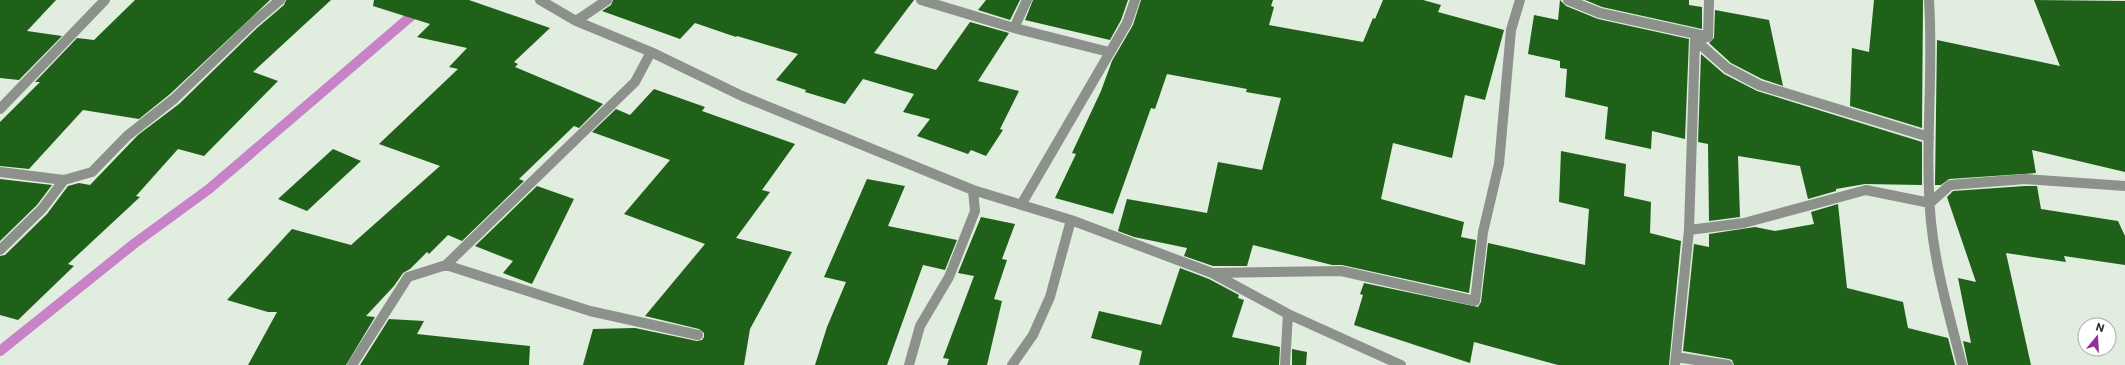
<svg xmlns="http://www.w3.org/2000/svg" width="2125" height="365" viewBox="0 0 2125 365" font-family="Commissioner,sans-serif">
<rect width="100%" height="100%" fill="#e1eddf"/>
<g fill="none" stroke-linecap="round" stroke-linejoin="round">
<!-- stream -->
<path stroke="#c883c8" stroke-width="10" d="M0,351L135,243L209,189L430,0"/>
</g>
<!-- building -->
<path fill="#1f6119" d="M0,0H56L27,31L62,36L19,80L0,78Z
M135,0H270L170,94L139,119L83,110L29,169L0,166V122L40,82H35L77,38L94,40Z
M286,0H331L253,72L278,81L204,156L178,149L136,196L140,197L68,264L74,266L18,320L0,315V256L5,255L47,214L68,186L79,183L90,185L138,135L179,104L257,28L284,5Z
M374,0H469L550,28L514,62L518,64L515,67L603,104L579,128L574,126L519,179L524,181L462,241L448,235L429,254L427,252L410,269L403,273L394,286L366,316L375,317L346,365H248L277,312H268L227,300L292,229L351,245L440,166L379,144L458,69L449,67L467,48L417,37L430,24L373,6Z
M613,0H914L874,53L936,70L970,22L1009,33L978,81L1019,91L1000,129L1003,130L986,156L971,150L968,154L917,136L930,119L903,112L914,94L863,79L845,104L805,92L806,90L776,80L798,54L737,36L736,37L695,23L680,39L602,11L611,5Z
M986,0H1020L1010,20L978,10Z
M1033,0H1128L1121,20L1110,40L1025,20Z
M1141,0H1273L1271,6L1274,7L1269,25L1363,42L1373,18L1375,19L1383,0H1423L1441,5L1438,12L1504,30L1485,100L1465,95L1452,158L1393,143L1381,199L1464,222L1461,237L1476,240L1469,293L1342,265H1332L1253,245L1247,266H1213L1184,256L1187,248L1134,237L1118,231L1127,199L1207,213L1218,162L1262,170L1281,98L1246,92L1247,89L1167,74L1155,109L1151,108L1113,214L1055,198L1076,154L1072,153L1101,91L1112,61L1133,25Z
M1560,0L1566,6L1598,19L1689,39L1685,139L1652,131L1651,149L1605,139L1608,107L1565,97L1567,69L1560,68V61L1528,54L1534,15L1558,20Z
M1585,0H1689V5L1702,7V29L1602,7Z
M1874,0H1923L1922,128L1850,106L1852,48L1869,52Z
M2034,0L2125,1V172L2032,150L2036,173L1949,179L1941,185H1935L1937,40L2060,66Z
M1715,10L1769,20L1783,86L1762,79L1731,63L1709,43L1714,38Z
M1701,54L1724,74L1757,91L1922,142V185L1865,184L1836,189V191L1808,199L1800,166L1738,156L1740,217L1709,221L1708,144L1698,142Z
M654,89L705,107L702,111L795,144L762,190L770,192L736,238L792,252L750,329L744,365H583L593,329L635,328L697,341L702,340L704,337V333L699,329L645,316L705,244L624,214L670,160L592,132L616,109L630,115Z
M333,149L361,161L307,211L278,199Z
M1561,151L1626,164L1624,196L1651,202L1650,233L1681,241L1669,365H1558L1474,342L1470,363L1354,325L1363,295L1360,294L1364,283L1478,307L1481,302L1488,243L1585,265L1589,209L1559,202Z
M0,179L52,185L37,205L0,241Z
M867,179L905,186L888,226L957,240L945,270L923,265L887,365H815L827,327L846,282L824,277Z
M537,186L574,199L532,284L503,273L513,261L475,246Z
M2025,186H2037L2041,209L2118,221L2125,236V265L2064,256L2066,262L2006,253L2031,365H1968L1963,341L1971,343L1958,278L1976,282L1947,197L1953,191Z
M1838,204L1847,288L1903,302L1908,328L1948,338L1955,365H1734L1732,360L1729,359L1683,351L1694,244L1709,247V234L1755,227L1775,231L1814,224L1811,212Z
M981,217L1015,224L1002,259L1007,260L994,299L1002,301L987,365H947L949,359L943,358L974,276L958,273Z
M1180,268L1209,279L1239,295L1238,298L1244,300L1232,337L1280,347L1279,365H1139L1142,351L1091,338L1099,311L1161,325Z
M389,319L424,321L417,334L530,346L529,365H360Z
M1292,349L1307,352L1306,365H1292Z"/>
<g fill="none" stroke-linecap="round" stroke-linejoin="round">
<!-- minor -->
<path stroke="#8c918c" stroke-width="10" d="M540,0L576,21L651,52L742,96L973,190L1071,220L1212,273L1288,314L1401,365
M921,0L1014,28L1109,52
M1568,0L1600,13L1705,36
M1929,0C1934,74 1924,149 1931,222C1936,271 1950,318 1962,365
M576,21L607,0
M1014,28L1027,0
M1695,40L1727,68L1759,85L1929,137
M0,109L105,0
M0,172L64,180L92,172L127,136L174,99L253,23L280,0
M1021,205L1127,23L1135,0
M1689,230L1744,223L1866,190L1930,203L1950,185L2025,179L2125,186
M0,250L42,209L64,180
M446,265L590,311L698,335
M1213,273L1341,271L1475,301L1483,232L1499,164L1511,30L1520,0
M1676,357L1728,365
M352,365L408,277L446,265L635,82L651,52
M909,365L920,326L949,277L975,211L973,190
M1012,365L1033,335L1050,297L1071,220
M1285,365L1288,314
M1675,365L1689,230L1695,40L1708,37L1709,0"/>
</g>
<!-- north arrow -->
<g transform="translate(2097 337) rotate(18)"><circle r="19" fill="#ffffff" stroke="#abadaa"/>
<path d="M0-3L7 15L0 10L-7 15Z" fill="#932f95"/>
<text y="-6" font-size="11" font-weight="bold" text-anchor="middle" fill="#2c312b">N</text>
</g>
</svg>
